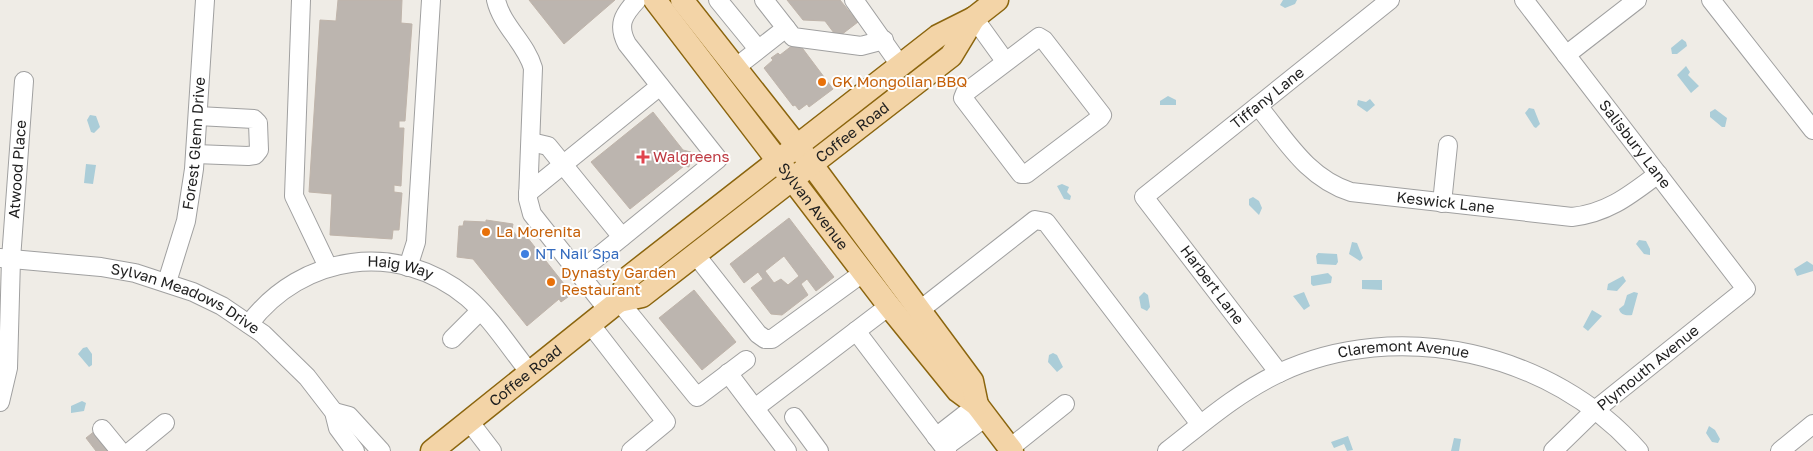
<svg xmlns="http://www.w3.org/2000/svg" width="1813" height="451" viewBox="0 0 1813 451" font-family="'Golos Text',sans-serif">
<rect width="100%" height="100%" fill="#efece6"/>
<!-- water -->
<path fill="#abcdd8" d="M1283,0H1297L1295,4L1285,8L1280,5Z
M1682,39L1686,42L1687,46L1677,54H1672L1671,48Z
M1686,66L1690,72L1688,75L1699,86L1691,93L1677,75Z
M1168,96L1176,100V105H1160V101Z
M1370,99L1375,105L1367,112L1357,105L1358,100L1366,102Z
M1529,108L1534,109L1540,124L1536,128L1534,127L1525,113Z
M1715,109L1727,118L1725,127H1722L1710,117V112Z
M90,115L96,116L100,127L94,133L91,132L87,120Z
M86,164L96,165L93,184L84,183Z
M1062,184L1069,187L1067,192L1071,196L1070,200L1064,199L1057,186Z
M1253,197L1259,201L1262,208L1259,215L1249,205V199Z
M1639,240L1646,241L1650,249V255L1644,254L1636,244Z
M1352,242L1357,243L1363,258L1360,261L1349,254Z
M1318,253L1337,254L1338,262L1336,265L1317,264L1316,256Z
M1807,261L1813,265V271L1797,276L1794,269Z
M1328,273L1332,277L1331,283L1313,286L1311,284V276Z
M1623,276L1626,281L1617,291L1607,290L1608,284Z
M1362,280H1382V290L1362,289Z
M1144,292L1148,295L1150,307L1147,311L1141,308L1139,297Z
M1304,292L1310,306L1304,310L1293,296Z
M1634,292L1638,293L1632,315C1627,316 1620,315 1619,309L1624,305L1627,295Z
M1592,310L1602,316L1588,331L1583,327Z
M87,347L92,354V365L89,367L78,354L83,348Z
M1053,353L1057,355L1063,367L1057,372L1048,362L1049,355Z
M82,401L86,403L84,411L71,413V406Z
M1709,426L1715,430L1720,439L1718,443L1712,442L1706,433Z
M1348,436L1353,450L1347,451L1344,444L1334,448L1331,442Z
M1454,438L1461,439L1459,451H1451Z"/>
<!-- building -->
<path fill="#bcb5af" stroke="#bfb4aa" fill-rule="evenodd" d="M338,0H402L401,23L412,24L405,121H399V128H404L401,186L394,185V192L402,193L399,230H393L392,239L330,235L332,194L309,192L320,20L336,21Z
M529,0H615L564,44Z
M787,0H840L858,22L841,35L834,33L825,21L803,20Z
M793,45H800L833,89L809,107L807,104L799,110L795,105L793,106L764,68L773,60L771,58L778,53L780,55Z
M653,112L683,150L691,152L689,167L684,166L630,209L591,162Z
M789,218L834,277L816,291L807,279L801,284L808,295L782,315L771,314L751,288L763,279L758,272L744,283L730,264ZM784,256L799,276L788,285L781,279L774,283L765,271Z
M486,220L513,224L512,230L517,236L523,232L572,294L561,302L559,299L527,326L473,259L457,257L459,226H463L464,221L486,222Z
M694,290L736,342L702,370L659,318Z
M96,430L113,451H96L86,438Z"/>
<g fill="none" stroke-linecap="round" stroke-linejoin="round">
<!-- minor casing -->
<g stroke="#a0a0a0" stroke-width="20">
<g id="minor">
<path d="M301,0L294,196L328,267"/>
<path d="M496,0C502,26 526,43 533,68L528,199L532,214L608,310"/>
<path d="M718,0L758,49"/>
<path d="M764,0L793,37L861,46L884,40"/>
<path d="M854,0L900,65"/>
<path id="s1" d="M1524,0L1746,289L1595,410L1553,451"/>
<path d="M1711,0L1813,130"/>
<path d="M974,18L1005,61"/>
<path d="M1039,37L1044,40L1102,115L1100,118L1026,174H1021L963,98L965,93Z"/>
<path d="M1566,55L1637,0"/>
<path d="M735,68L786,28"/>
<path id="s2" d="M1258,106C1286,140 1307,178 1351,192L1572,217C1608,213 1630,195 1658,174"/>
<path d="M531,142L548,146L622,237"/>
<path d="M195,154L248,156L255,155L259,150L258,123L254,119L198,116"/>
<path d="M528,193L660,86"/>
<path d="M1442,203L1448,145"/>
<path d="M695,254L758,334L765,339H772L864,272"/>
<path id="s3" d="M0,258L101,267L135,273L193,292L222,306L263,334L307,377L334,412L338,428L355,451"/>
<path d="M408,267L416,242L431,0"/>
<path d="M578,273L718,159L627,44C617,25 623,15 637,0"/>
<path id="s4" d="M167,282L186,221L194,169L205,0"/>
<path d="M619,301L697,397L746,360"/>
<path d="M920,310L1035,220L1046,222L1200,424"/>
<path id="s5" d="M249,324C302,254 398,240 467,297C491,318 510,348 530,373"/>
<path d="M591,325L666,422L631,451"/>
<path d="M856,331L947,451"/>
<path d="M452,339L480,311"/>
<path d="M728,373L787,451"/>
<path id="s6" d="M1279,373L1144,197L1390,0"/>
<path id="s7" d="M0,402L8,368L11,259L24,81"/>
<path d="M755,408L889,306"/>
<path d="M334,412L349,416L381,451"/>
<path d="M794,417L819,451"/>
<path d="M469,421L492,451"/>
<path d="M102,429L120,451"/>
<path d="M936,437L977,405"/>
<path d="M945,447L986,417"/>
<path d="M1010,448L1065,404"/>
<path d="M131,451L165,423"/>
<path id="s8" d="M1167,451C1203,423 1237,393 1279,373C1398,317 1552,352 1639,451"/>
<path d="M1780,451L1813,424"/>
</g>
</g>
<!-- major casing -->
<g stroke="#8b650e" stroke-width="25">
<g id="major">
<path id="s9" d="M655,0L889,306L958,391L977,405L1012,451"/>
<path d="M682,0L812,165L972,381L977,405"/>
<path id="s10" d="M619,301L642,296L951,56L974,18"/>
<path id="s11" d="M432,451L619,301L629,277L938,36L974,18L997,0"/>
</g>
</g>
<!-- minor -->
<use href="#minor" stroke="#fff" stroke-width="18"/>
<!-- major -->
<use href="#major" stroke="#f3d4a7" stroke-width="22"/>
</g>
<!-- markers -->
<g fill="#e8710a" stroke="#fff" stroke-width="2">
<circle cx="822" cy="82" r="5"/>
<circle cx="486" cy="232" r="5"/>
<circle cx="551" cy="282" r="5"/>
</g>
<path fill="#e0444e" stroke="#fff" stroke-width="2" d="M640.5 149.5h5v5h5v5h-5v5h-5v-5h-5v-5h5z"/>
<circle fill="#3f7fe0" stroke="#fff" stroke-width="2" cx="525" cy="254" r="5"/>
<g text-anchor="middle" stroke-width="4" stroke-linejoin="round" paint-order="stroke">
<!-- food labels -->
<g font-size="15" fill="#c56008" stroke="#fff" text-anchor="start">
<text x="832" y="87">GK Mongolian BBQ</text>
<text x="496" y="237">La Morenita</text>
<text x="561" y="278">Dynasty Garden<tspan x="561" dy="17">Restaurant</tspan></text>
</g>
<!-- street labels -->
<g font-size="15" fill="#1f1f1f" stroke="#fff">
<text dy="5" stroke="none"><textPath href="#s6" startOffset="380">Tiffany Lane</textPath></text>
<text dy="5" stroke="none"><textPath href="#s10" startOffset="290">Coffee Road</textPath></text>
<text dy="5" stroke="none"><textPath href="#s4" startOffset="142">Forest Glenn Drive</textPath></text>
<text dy="5" stroke="none"><textPath href="#s1" startOffset="182">Salisbury Lane</textPath></text>
<text dy="5" stroke="none"><textPath href="#s7" startOffset="234">Atwood Place</textPath></text>
<text dy="5" stroke="none"><textPath href="#s2" startOffset="224">Keswick Lane</textPath></text>
<text dy="5" stroke="none"><textPath href="#s9" startOffset="260">Sylvan Avenue</textPath></text>
<text dy="5" stroke="none"><textPath href="#s5" startOffset="172">Haig Way</textPath></text>
<text transform="translate(1212 285) rotate(53)" y="5">Harbert Lane</text>
<text dy="5" stroke="none"><textPath href="#s3" startOffset="192">Sylvan Meadows Drive</textPath></text>
<text dy="5" stroke="none"><textPath href="#s8" startOffset="265">Claremont Avenue</textPath></text>
<text transform="translate(1648 368) rotate(-39)" y="5">Plymouth Avenue</text>
<text dy="5" stroke="none"><textPath href="#s11" startOffset="120">Coffee Road</textPath></text>
</g>
<!-- health labels -->
<g font-size="15" fill="#be3a42" stroke="#fff" text-anchor="start">
<text x="653" y="162">Walgreens</text>
</g>
<!-- shop labels -->
<g font-size="15" fill="#366cbe" stroke="#fff" text-anchor="start">
<text x="535" y="259">NT Nail Spa</text>
</g>
</g>
</svg>
